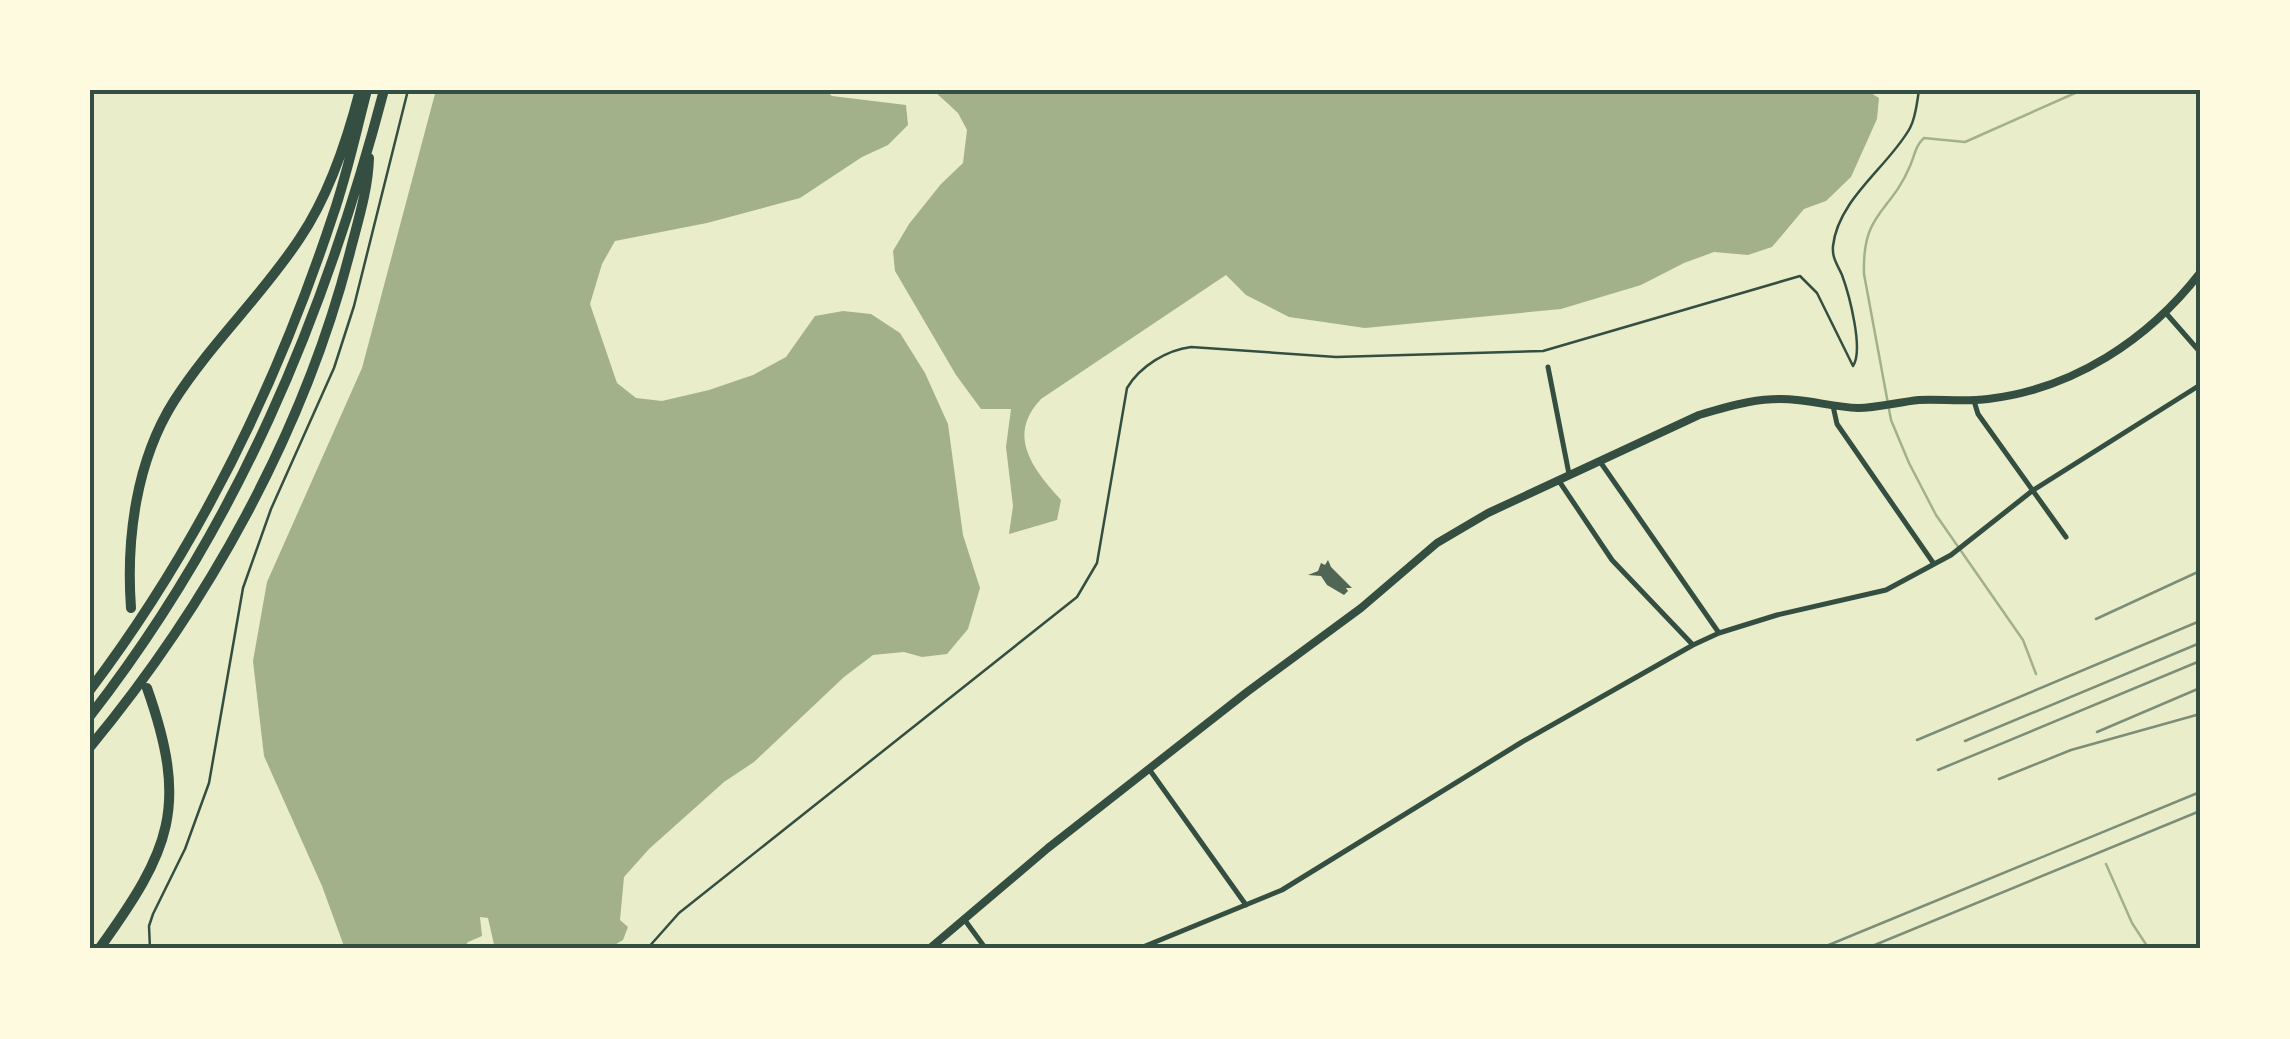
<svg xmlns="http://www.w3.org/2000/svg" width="2290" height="1039" viewBox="0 0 2290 1039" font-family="'Fira Sans',sans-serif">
<rect width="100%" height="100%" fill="#e9edc9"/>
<!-- water -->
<path fill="#a3b18a" d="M436,90H825L832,96L906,105L908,125L888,145L862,157L800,198L707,223L615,241L602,264L590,304L617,383L636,398L662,401L709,390L753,375L786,357L815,316L843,311L871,314L900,333L925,373L948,424L963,535L980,588L968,629L947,654L922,657L904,652L873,655L844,677L754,762L724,782L649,849L624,877L620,920L628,927L623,940L608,949H495L488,918L480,917L482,936L468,942L463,949H345L322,886L264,756L253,661L267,582L362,368Z
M933,90H1866L1879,98L1877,119L1851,177L1826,201L1804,209L1772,247L1748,255L1714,252L1684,263L1641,285L1561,309L1365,328L1289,317L1246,295L1226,275L1041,399C1006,436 1033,469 1061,500L1057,520L1009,534L1013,506L1006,447L1011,409H981L956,375L895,271L893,251L909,224L941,184L963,163L967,130L958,113Z"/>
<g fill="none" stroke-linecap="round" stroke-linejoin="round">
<!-- stream -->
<path stroke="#a3b18a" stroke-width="2.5" d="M2036,674L2023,640L1936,515L1909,463L1891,420L1864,274C1862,211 1890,214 1910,166C1915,155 1915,146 1924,138L1965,142L2082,90
M2106,864L2132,923L2149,949"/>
</g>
<!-- building -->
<path fill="#4f6655" d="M1328,560L1331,567L1352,588H1346L1348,591L1344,595L1327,585L1321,576L1308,575L1318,571L1321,563L1325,565Z"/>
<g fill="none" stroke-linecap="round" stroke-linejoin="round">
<!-- path -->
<path stroke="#344e41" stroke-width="2.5" d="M1853,366C1864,350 1849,294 1842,275C1837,264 1832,258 1833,246C1838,199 1889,166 1910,128C1916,117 1917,102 1919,90
M150,949L149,926L153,914L185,849L209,783L243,588L271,509L334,368L354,306L408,90
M647,949L679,913L1077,597L1097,563L1127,388C1140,366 1167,350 1191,347L1336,357L1543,351L1800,276L1817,293L1853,366"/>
<!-- minor -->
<path stroke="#344e41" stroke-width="5" d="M2165,312L2200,352
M1548,367L1569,474
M1974,401L1978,414L2066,537
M1833,406L1837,424L1934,564
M1601,463L1719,633
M1559,481L1612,560L1693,645
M1149,769L1246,905
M964,919L986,949
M1138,949L1282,890L1522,742L1693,645L1719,633L1777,615L1886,590L1951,555L2032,491L2200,385"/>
<!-- secondary -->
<path stroke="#344e41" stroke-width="8" d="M929,949L1048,848L1247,692L1361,608L1437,543L1488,513L1699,415C1732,405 1763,396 1797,400C1817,402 1837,407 1858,408C1878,408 1898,402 1919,400C1942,399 1965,402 1988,399C2073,389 2148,340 2200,273"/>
<!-- motorway -->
<path stroke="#344e41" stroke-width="10" d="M131,608C126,539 136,461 174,401C211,343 262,296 300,238C329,195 347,141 360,90
M90,690C198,547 277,385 333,215C347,175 356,132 367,90
M90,716C236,528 324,319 384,90
M90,747C207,606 303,433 349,256C357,224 368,191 369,158
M99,949C171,849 189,807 147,688"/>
<!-- rail -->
<path stroke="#7c8e77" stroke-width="2.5" d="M2096,619L2200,571
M2097,732L2200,688
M1917,740L2200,621
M1965,741L2200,643
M1938,770L2200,661
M1999,779L2071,750L2200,714
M1819,949L2200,792
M1865,949L2200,811"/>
</g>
<!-- border -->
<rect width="2290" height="1039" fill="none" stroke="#fefae0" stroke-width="185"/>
<rect x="92" y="92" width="2106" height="854" fill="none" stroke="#344e41" stroke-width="4"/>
</svg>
